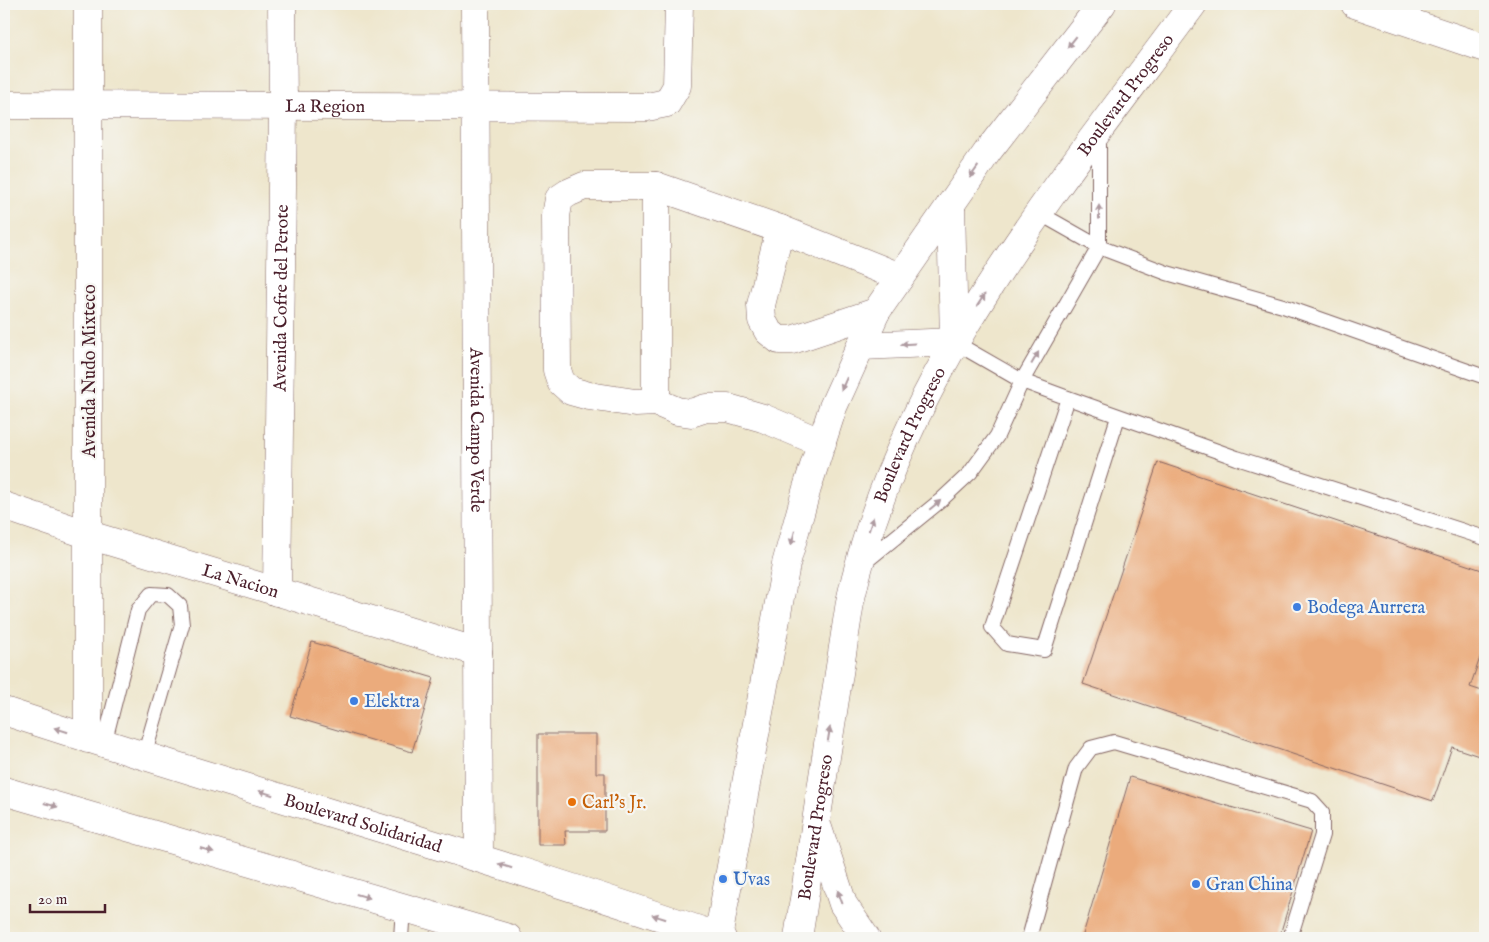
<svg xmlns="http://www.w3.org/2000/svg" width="1489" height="942" viewBox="0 0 1489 942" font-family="'IM FELL English',serif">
<rect width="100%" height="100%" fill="#f6f6f2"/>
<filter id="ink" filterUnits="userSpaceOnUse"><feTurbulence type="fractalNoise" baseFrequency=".02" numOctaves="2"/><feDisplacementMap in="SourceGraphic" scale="10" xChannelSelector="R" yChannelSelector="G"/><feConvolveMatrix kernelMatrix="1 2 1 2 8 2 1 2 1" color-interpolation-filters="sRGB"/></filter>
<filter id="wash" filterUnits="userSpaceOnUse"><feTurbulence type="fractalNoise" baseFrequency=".0096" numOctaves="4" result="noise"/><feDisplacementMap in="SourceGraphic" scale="20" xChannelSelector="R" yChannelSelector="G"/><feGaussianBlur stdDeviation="1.12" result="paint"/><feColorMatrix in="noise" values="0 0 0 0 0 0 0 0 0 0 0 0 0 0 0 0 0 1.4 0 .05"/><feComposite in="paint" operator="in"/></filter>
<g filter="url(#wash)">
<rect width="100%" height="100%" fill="#eee6cc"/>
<g id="blocks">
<!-- building -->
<path fill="#ebab7c" d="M1158,462L1485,571V643L1470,687L1485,692V758L1452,747L1433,801L1083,684Z
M312,642L434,678L412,752L290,716Z
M538,734H596V773H605V831H565L566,845H538Z
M1130,777L1311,831L1279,938H1082Z"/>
</g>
</g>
<g filter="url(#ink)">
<use href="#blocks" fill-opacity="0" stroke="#836563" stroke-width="1"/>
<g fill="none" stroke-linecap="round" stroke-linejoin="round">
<!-- lane casing -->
<g stroke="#836563" stroke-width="16">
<path id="lane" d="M1039,213L1099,247L1167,273L1283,306L1485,377
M954,342L1022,381L1068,398L1237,458L1485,538
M1068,398L992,627L1007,644L1044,650L1118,417
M865,562L940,501L970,473L997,436L1022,381L1099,247V134
M104,744L138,610L151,594L168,595L180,606L182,625L144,756
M401,938L403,908
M1029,938L1076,768L1091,748L1114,742L1312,801L1322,812V835L1290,938"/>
</g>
<!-- street casing -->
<g stroke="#836563" stroke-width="29">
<g id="street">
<path id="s1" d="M475,4L479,858"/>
<path d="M1355,4L1485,48"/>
<path id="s2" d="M4,105L647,107L667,103L677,86L679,4"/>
<path d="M656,186V402"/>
<path d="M780,229L900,277"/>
<path d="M822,443L763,418L728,408H706L691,413L677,411L656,402L635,403L589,396L571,391L561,382L557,370L556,216L559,199L568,193L584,186H656L780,229L761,305L762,320L768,331L779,340H792L876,312"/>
<path id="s3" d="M4,506L89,535L478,652"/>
<path id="s4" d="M277,592L283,107L282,4"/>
<path d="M88,739V4"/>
</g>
</g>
<!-- primary casing -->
<g stroke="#836563" stroke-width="29">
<g id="primary">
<path d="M861,346L954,342L951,204"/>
<path id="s5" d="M4,711C242,790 485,855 722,938"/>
<path d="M4,791L508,938"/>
<path d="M818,828L843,904L866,938"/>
<path d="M718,938L786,564L807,488L833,407L876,312L988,151L1102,4"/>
<path id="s6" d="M798,938L850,602C899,375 1058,187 1193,4"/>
</g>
</g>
<!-- lane -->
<use href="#lane" stroke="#fff" stroke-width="14"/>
<!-- street -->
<use href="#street" stroke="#fff" stroke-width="28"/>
<!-- primary -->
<use href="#primary" stroke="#fff" stroke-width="28"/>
</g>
<!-- one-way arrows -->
<defs><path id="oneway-solid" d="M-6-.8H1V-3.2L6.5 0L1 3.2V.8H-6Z" transform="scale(1.25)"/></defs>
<g fill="#ae9aa0">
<use href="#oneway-solid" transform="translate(1072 42) rotate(128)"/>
<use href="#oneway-solid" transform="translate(974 172) rotate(125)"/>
<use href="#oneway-solid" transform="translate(1099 212) rotate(-90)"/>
<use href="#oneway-solid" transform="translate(981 300) rotate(-57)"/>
<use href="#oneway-solid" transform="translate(908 344) rotate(177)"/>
<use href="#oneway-solid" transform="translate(1035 358) rotate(-60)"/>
<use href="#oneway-solid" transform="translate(844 384) rotate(114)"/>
<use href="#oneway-solid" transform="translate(935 505) rotate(-40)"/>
<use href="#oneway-solid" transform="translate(871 524) rotate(-72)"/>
<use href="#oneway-solid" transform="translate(793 538) rotate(105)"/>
<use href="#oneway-solid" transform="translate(61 730) rotate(-162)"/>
<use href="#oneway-solid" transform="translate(829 734) rotate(-81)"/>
<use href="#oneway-solid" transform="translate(266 793) rotate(-163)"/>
<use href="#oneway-solid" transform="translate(51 805) rotate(16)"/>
<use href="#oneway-solid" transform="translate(207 850) rotate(16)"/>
<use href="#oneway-solid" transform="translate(505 866) rotate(-162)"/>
<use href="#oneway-solid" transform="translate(363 896) rotate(16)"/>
<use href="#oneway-solid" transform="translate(840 897) rotate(-110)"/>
<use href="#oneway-solid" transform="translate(659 917) rotate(-162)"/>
</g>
</g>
<!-- markers -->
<g fill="#3f7fe0" stroke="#f6f6f2" stroke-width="2">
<circle cx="1297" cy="607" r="5"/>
<circle cx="354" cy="701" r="5"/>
<circle cx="723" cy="879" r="5"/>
<circle cx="1196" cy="884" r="5"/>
</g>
<circle fill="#e8710a" stroke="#f6f6f2" stroke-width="2" cx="572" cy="802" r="5"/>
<g text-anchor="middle" stroke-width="4.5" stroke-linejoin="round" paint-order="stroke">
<!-- street labels -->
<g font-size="18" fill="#4a1f2b" stroke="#f6f6f2">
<text dy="6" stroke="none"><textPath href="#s6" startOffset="922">Boulevard Progreso</textPath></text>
<text dy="6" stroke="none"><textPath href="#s2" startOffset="321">La Region</textPath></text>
<text dy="6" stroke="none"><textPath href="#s4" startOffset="294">Avenida Cofre del Perote</textPath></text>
<text transform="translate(89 371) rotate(-90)" y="6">Avenida Nudo Mixteco</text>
<text dy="6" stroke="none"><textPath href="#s1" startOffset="426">Avenida Campo Verde</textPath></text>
<text dy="6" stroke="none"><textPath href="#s6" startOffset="518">Boulevard Progreso</textPath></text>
<text dy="6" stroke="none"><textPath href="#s3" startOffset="248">La Nacion</textPath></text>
<text dy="6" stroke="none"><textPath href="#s5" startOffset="376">Boulevard Solidaridad</textPath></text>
<text dy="6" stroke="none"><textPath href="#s6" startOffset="112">Boulevard Progreso</textPath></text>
</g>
<!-- shop labels -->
<g font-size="18" fill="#366cbe" stroke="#f6f6f2" text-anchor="start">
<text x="1307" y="613">Bodega Aurrera</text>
<text x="364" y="707">Elektra</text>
<text x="733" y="885">Uvas</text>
<text x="1206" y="890">Gran China</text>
</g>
<!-- food labels -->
<g font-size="18" fill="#c56008" stroke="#f6f6f2" text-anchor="start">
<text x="582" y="808">Carl's Jr.</text>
</g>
</g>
<!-- margin -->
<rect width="1489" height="942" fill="none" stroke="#f6f6f2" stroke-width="20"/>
<!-- scale -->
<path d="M30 904v8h75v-8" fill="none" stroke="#4a1f2b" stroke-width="2.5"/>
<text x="38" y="904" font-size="15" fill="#4a1f2b" stroke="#f6f6f2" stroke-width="4" paint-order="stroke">20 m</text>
</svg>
